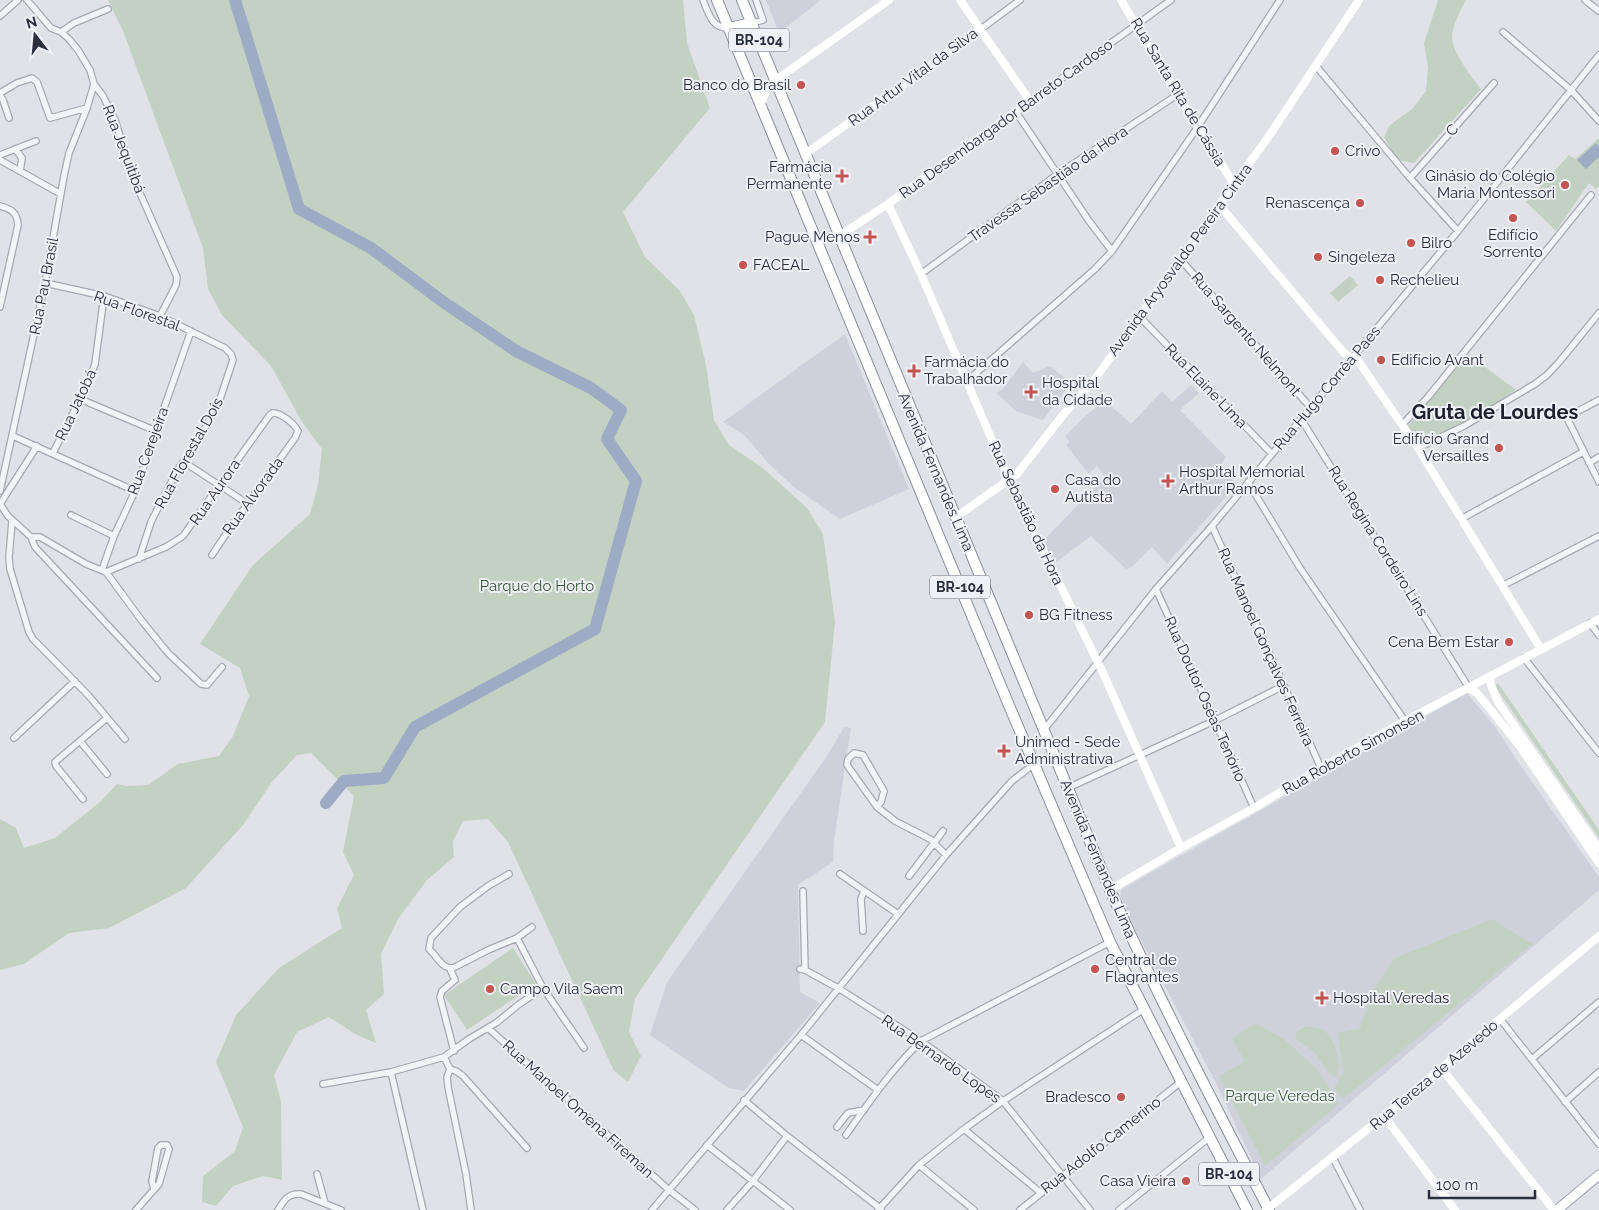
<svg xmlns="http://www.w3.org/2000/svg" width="1599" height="1210" viewBox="0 0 1599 1210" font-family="Raleway,sans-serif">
<rect width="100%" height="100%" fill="#e1e2e8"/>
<!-- built -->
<path fill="#cfd1da" d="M766,0H821L779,33Z
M845,334L909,489L840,519L795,488L769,464L744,435L723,422Z
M1023,362L1033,373L1050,366L1071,383L1043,420L1016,411L996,393L1002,390Z
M1191,385L1199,393L1180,410L1226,457L1220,466L1237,484L1167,564L1152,547L1132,567L1126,569L1091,536L1051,566L1045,539L1105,477L1097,466L1089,474L1066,445L1070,442L1065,436L1082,419L1101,403L1105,407L1109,404L1131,424L1162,391L1172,402Z
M1467,693L1496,728L1518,762L1599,877V890L1261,1179L1216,1083L1127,914L1120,895L1122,889Z
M844,727L851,728L834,841L833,862L798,885L800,992L820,1003L744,1091L729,1088L650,1035L667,982L827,756Z"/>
<!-- green -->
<path fill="#c3d1c2" d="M108,0H683L687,43L710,108L623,212L645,257L680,291L694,315L706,365L714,420L729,445L764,469L807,508L823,534L835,622L825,722L635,998L629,1032L641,1056L628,1082L614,1071L508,842L488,819L463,821L453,841L454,857L427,880L398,919L381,954L384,994L366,1010L376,1043L355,1034L329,1017L297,1032L274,1075L281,1102L282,1180L263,1176L233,1186L216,1206L202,1202L203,1176L235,1151L243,1127L216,1062L236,1015L279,968L342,928L337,908L354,875L343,852L354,796L311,753L297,755L272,782L243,825L186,888L109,928L69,933L24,964L0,970V819L16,828L24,848L55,838L100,802L117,784L127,786L148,785L178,764L219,756L233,736L249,696L240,668L200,644L253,565L310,514L318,485L322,449L302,422L271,366L222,315L208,289L203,248L123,31Z
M1438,0H1466C1461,9 1452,27 1452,37C1452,52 1472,77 1481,89L1414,163L1397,160L1384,137L1390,125L1412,109L1426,91L1428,68L1424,43Z
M1599,138V187L1596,189L1589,183L1556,231L1526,202L1569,155L1575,159Z
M1350,276L1358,285L1338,302L1330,293Z
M1468,354L1516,390L1429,447L1416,449L1405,429Z
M1498,683L1599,830V838L1495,686Z
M1492,919L1532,944L1343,1099L1334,1089L1343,1072L1338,1033L1360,1028L1372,992L1395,958Z
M513,948L536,984L467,1030L444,995Z
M1256,1023L1285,1040L1317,1069L1339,1104L1265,1166L1219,1076L1245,1062L1232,1038Z
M1304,1027C1311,1027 1320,1027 1326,1032C1336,1042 1342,1065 1336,1077C1325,1074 1321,1058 1313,1051C1307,1046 1301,1044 1296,1039V1032Z"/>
<!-- water -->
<path fill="#9faac5" d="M1596,143L1599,147V157L1586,169L1577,160Z"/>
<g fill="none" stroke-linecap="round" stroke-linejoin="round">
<!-- river -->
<path stroke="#9faac5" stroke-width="12" d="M235,0L299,209L371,248L442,301L516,351L591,388L621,410L607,439L636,481L595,629L415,727L384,778L344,781L326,803"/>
<!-- street casing -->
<g stroke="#a6a8b2" stroke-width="8">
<path id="street" d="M27,0L51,28L61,32L68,38L78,50L90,70L94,84L103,96L115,120L132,175L177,277L176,285L160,316
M703,0C709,14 711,28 729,28
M1585,0L1599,11
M0,16L18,0
M752,23L763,20L756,0
M981,29L1020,0
M61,32L74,23L108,9
M1503,32L1571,90L1599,121
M1316,66L1410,178L1458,231
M0,93L17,83L32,78L37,82L50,118L87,108
M0,95L3,100L9,118
M1030,101L1171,0
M1016,112L1089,221L1112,251
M15,149L22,158L20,171
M0,155L36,141
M0,160L61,194
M1410,178L1494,83
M0,206C11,209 17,212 18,225L0,307
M1181,260L1311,408
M921,274L1058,174L1177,95
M45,283L104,296L160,316L225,348L231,354L233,360L220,399L201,436L178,469L160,504L151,522L139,559
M1140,317L1272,454
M967,381L1095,269L1112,251L1197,128L1280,0
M80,399L156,431
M1599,400L1569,416L1568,420L1599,482
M1301,419L1469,688
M1402,425L1428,397L1591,195
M13,436L135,491
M1418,448L1464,426L1535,384L1547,375L1560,361L1599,313
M53,453L88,383L95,364L104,296
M184,462L248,504
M1589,463L1599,457
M1248,482L1300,568L1405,721
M0,491L45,283L64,176L69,153L87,108L94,84
M0,504L8,516L31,537L35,547L157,678
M0,504L37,446
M71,515L114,536
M1461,519L1583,452
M12,521L9,557L10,569L29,632L33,639L89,696L125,739
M1212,526L1321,768
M31,537H40L86,564L106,572L142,621L168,653L201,684L207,685L222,667
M102,570L114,536L135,491L191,331
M106,572L166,547L183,536L269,416L272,413C280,412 294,423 298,431L295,438L228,531L212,555
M1502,586L1599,536
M1156,589L1254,808
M1590,623L1599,635
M1524,658L1599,753
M1043,731L1156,589L1212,526L1458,231L1599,55
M14,738L75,681
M80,741L107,774
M1068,788L1216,720L1283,686
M83,799L56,766L55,762L107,718
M877,807L881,802L884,791L863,755L854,753L848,759L847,765L877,807L895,821L930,839L946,855
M509,874L488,886L460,907L431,938L429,949C437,956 442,969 453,968L488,950L517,938L532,927
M840,874L898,914
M909,876L943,831
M803,891L805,970
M863,931L861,899L864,891
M517,938L543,988L584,1048
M450,969L455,980L442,991L440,997L454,1051
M800,969L805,970L838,988L921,1041L1003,1101L1090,1210
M1500,1019L1599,1144
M488,1028L669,1190L695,1210
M801,1035L878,1090
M444,1057L450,1069L447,1077L448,1087L466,1174L471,1210
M1532,1059L1599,1002
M450,1069L456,1071L463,1076L527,1148
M391,1072L423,1210
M323,1084L391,1072L444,1057L469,1039L496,1023L518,1005L543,988
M744,1100L787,1136L881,1209
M1565,1102L1599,1072
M837,1127L848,1113L864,1110
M964,1129L1041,1193
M846,1135C869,1102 892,1069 921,1041L1110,942
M707,1145L790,1210
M1333,1158L1360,1210
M919,1165L974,1210
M317,1174L325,1203
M136,1210L159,1184L169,1149L167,1145H161L158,1148L152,1181L154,1189
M278,1210C284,1200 288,1193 301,1194L341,1210
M652,1210L801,1035L946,855L1012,781L1034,764
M727,1210L752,1182L787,1136
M878,1210L919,1165L964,1129L1003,1101L1144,1009
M1020,1210L1182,1081
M1119,1210L1210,1137"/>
</g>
<!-- primary casing -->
<g stroke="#a1a5b3" stroke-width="11">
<path id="primary" d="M1557,1210L1599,1175"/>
</g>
<!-- highway casing -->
<g stroke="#898d9e" stroke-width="12">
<path id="highway" d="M717,0L1008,703L1110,942L1247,1210
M742,0L1110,890C1159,999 1214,1104 1269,1210
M729,28L752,23"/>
</g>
<!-- street -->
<use href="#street" stroke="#f3f4f7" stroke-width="5.5"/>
<!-- secondary -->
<path stroke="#fff" stroke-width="8" d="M1121,0L1178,96L1234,184
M760,106L766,91L776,80L889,0
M805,154L981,29
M888,204L921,274L1009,480L1104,675L1181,848
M1220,206L1344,353L1359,362L1418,448L1541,649
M839,236L888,204L1030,101L960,0
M956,517L1017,474L1063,415L1095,379L1271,133L1359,0
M1490,677L1491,685L1498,702L1599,849
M1469,688L1477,693L1519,745L1599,863
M1110,890L1181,848L1254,808L1321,768L1405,721L1599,619
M1442,1069L1554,1210
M1384,1116L1455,1210
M1266,1210L1384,1116L1599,936"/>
<!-- primary -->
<use href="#primary" stroke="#fff" stroke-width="9"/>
<!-- highway -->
<use href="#highway" stroke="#fff" stroke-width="10"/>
</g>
<!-- markers -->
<g fill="#c35450" stroke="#f0f1f6" stroke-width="2">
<circle cx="801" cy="85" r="5"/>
<circle cx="1335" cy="151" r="5"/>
<path d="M839.5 168.5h5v5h5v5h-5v5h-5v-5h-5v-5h5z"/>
<circle cx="1565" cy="185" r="5"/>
<circle cx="1360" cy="203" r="5"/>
<circle cx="1513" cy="218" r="5"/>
<path d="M867.5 229.5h5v5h5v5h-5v5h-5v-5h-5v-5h5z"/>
<circle cx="1411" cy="243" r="5"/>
<circle cx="1318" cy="257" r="5"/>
<circle cx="743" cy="265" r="5"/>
<circle cx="1380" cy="280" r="5"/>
<circle cx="1381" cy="360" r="5"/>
<path d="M911.5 363.5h5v5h5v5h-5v5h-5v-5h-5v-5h5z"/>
<path d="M1028.5 384.5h5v5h5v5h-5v5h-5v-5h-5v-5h5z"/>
<circle cx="1499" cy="448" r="5"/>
<path d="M1165.5 473.5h5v5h5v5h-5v5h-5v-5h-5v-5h5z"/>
<circle cx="1055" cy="489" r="5"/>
<circle cx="1029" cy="615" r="5"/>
<circle cx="1509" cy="642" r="5"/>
<path d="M1001.5 743.5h5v5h5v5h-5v5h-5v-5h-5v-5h5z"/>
<circle cx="1095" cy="969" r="5"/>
<circle cx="490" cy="989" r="5"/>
<path d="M1319.5 990.5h5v5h5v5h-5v5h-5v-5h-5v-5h5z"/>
<circle cx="1121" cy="1097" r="5"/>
<circle cx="1186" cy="1181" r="5"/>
</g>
<g text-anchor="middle" stroke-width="4" stroke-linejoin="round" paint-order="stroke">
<!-- shield labels -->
<g fill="#f0f1f6" stroke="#656875" stroke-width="1">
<rect x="729" y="28.5" width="60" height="23" rx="4"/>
<rect x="930" y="575.5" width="60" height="23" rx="4"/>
<rect x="1199" y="1162.5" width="60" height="23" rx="4"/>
</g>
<g font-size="14" font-weight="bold" fill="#2a2e3e">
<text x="759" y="45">BR-104</text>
<text x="960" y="592">BR-104</text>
<text x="1229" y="1179">BR-104</text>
</g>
<!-- street labels -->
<g font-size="15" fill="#2a2e3e" stroke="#f0f1f6">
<text transform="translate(913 77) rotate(-36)" y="5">Rua Artur Vital da Silva</text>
<text transform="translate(1178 92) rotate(59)" y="5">Rua Santa Rita de Cássia</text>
<text transform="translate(1006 119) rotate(-36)" y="5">Rua Desembargador Barreto Cardoso</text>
<text transform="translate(1452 130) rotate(-49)" y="5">C</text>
<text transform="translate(124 149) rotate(69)" y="5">Rua Jequitibá</text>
<text transform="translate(1048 184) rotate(-35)" y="5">Travessa Sebastião da Hora</text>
<text transform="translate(1180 260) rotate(-54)" y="5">Avenida Aryosvaldo Pereira Cintra</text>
<text transform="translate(44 286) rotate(-79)" y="5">Rua Pau Brasil</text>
<text transform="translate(137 311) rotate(20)" y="5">Rua Florestal</text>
<text transform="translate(1246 334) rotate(49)" y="5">Rua Sargento Nelmont</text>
<text transform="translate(1206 386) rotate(46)" y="5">Rua Elaine Lima</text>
<text transform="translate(1327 388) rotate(-50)" y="5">Rua Hugo Corrêa Paes</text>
<text transform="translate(76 405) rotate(-65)" y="5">Rua Jatobá</text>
<text transform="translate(148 451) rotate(-70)" y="5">Rua Cerejeira</text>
<text transform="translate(189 453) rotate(-61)" y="5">Rua Florestal Dois</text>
<text transform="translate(936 472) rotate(67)" y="5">Avenida Fernandes Lima</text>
<text transform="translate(215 492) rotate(-55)" y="5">Rua Aurora</text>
<text transform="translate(253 496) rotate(-54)" y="5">Rua Alvorada</text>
<text transform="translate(1026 513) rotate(65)" y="5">Rua Sebastião da Hora</text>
<text transform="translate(1378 541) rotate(58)" y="5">Rua Regina Cordeiro Lins</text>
<text transform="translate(1266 647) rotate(66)" y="5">Rua Manoel Gonçalves Ferreira</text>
<text transform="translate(1205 699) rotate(66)" y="5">Rua Doutor Oséas Tenório</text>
<text transform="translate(1353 752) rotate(-29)" y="5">Rua Roberto Simonsen</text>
<text transform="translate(1098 859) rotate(67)" y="5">Avenida Fernandes Lima</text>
<text transform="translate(941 1059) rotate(35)" y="5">Rua Bernardo Lopes</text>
<text transform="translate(1434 1075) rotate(-40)" y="5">Rua Tereza de Azevedo</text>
<text transform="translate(578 1109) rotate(42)" y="5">Rua Manoel Omena Fireman</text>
<text transform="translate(1101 1145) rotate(-38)" y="5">Rua Adolfo Camerino</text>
</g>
<!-- poi labels -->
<g font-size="15" fill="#2a2e3e" stroke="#f0f1f6" text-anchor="start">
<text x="791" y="90" text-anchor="end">Banco do Brasil</text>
<text x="1345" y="156">Crivo</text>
<text x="832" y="172" text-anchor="end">Farmácia<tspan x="832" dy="17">Permanente</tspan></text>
<text x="1555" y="181" text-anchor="end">Ginásio do Colégio<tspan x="1555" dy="17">Maria Montessori</tspan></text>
<text x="1350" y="208" text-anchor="end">Renascença</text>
<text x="1513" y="240" text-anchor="middle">Edifício<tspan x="1513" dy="17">Sorrento</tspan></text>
<text x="860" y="242" text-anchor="end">Pague Menos</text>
<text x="1421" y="248">Bilro</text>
<text x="1328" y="262">Singeleza</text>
<text x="753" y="270">FACEAL</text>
<text x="1390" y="285">Rechelieu</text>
<text x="1391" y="365">Edifício Avant</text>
<text x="924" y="367">Farmácia do<tspan x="924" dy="17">Trabalhador</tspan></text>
<text x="1042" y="388">Hospital<tspan x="1042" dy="17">da Cidade</tspan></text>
<text x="1489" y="444" text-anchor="end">Edifício Grand<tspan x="1489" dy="17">Versailles</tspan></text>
<text x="1179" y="477">Hospital Memorial<tspan x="1179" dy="17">Arthur Ramos</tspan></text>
<text x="1065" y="485">Casa do<tspan x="1065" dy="17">Autista</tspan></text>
<text x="1039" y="620">BG Fitness</text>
<text x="1499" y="647" text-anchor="end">Cena Bem Estar</text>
<text x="1015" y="747">Unimed - Sede<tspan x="1015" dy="17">Administrativa</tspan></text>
<text x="1105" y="965">Central de<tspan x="1105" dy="17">Flagrantes</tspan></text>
<text x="500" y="994">Campo Vila Saem</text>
<text x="1333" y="1003">Hospital Veredas</text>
<text x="1111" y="1102" text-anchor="end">Bradesco</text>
<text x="1176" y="1186" text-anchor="end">Casa Vieira</text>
</g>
<!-- park labels -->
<g font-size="15" fill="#395939" stroke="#f0f1f6">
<text x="537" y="591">Parque do Horto</text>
<text x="1280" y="1101">Parque Veredas</text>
</g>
<!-- district labels -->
<g font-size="20" font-weight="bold" fill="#1d1f2f" stroke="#f0f1f6">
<text x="1495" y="419">Gruta de Lourdes</text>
</g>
</g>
<!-- north arrow -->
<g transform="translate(35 35) rotate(344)" stroke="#f0f1f6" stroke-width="4" paint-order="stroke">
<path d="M0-4L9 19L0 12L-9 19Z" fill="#2a2e3e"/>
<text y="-8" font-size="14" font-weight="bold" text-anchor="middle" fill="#2a2e3e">N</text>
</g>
<!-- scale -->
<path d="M1429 1190v8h106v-8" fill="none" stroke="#2a2e3e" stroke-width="2.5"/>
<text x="1436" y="1190" font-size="15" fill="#2a2e3e" stroke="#f0f1f6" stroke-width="4" paint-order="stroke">100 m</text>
</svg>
